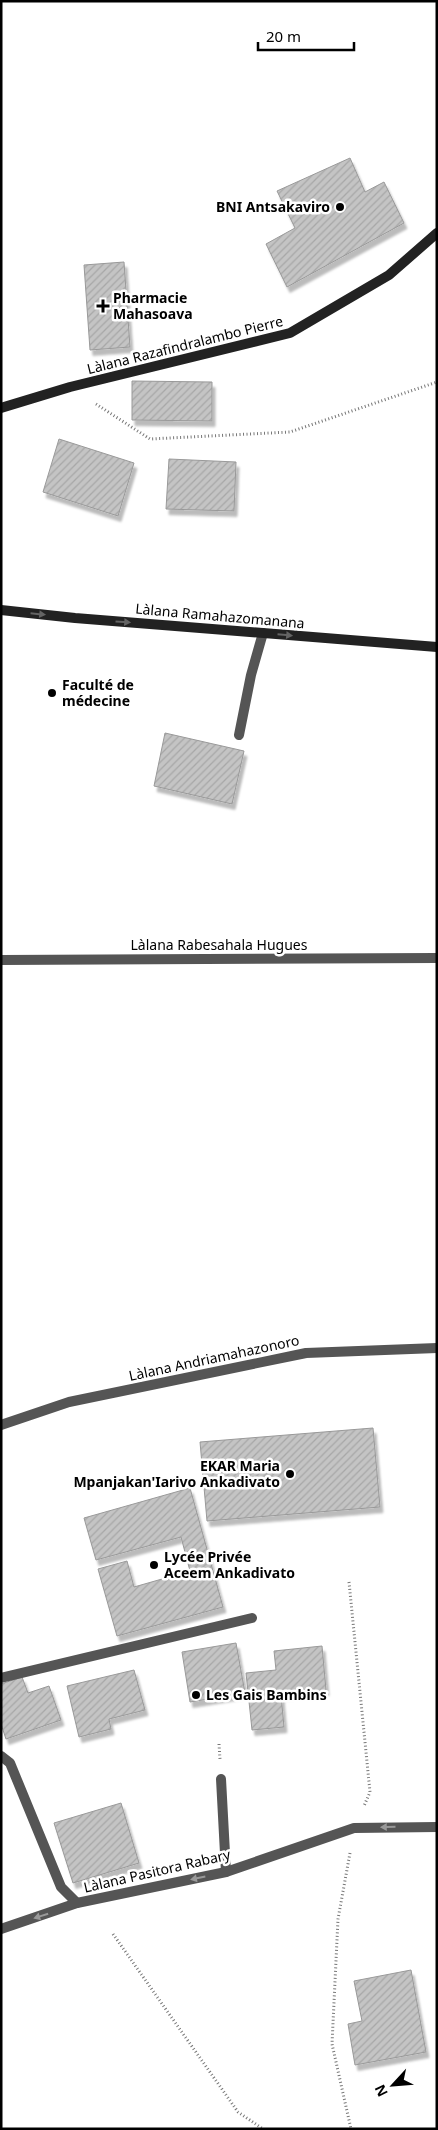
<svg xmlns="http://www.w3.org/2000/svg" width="438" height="2130" viewBox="0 0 438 2130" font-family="'Noto Sans',sans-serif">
<defs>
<pattern id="building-hatch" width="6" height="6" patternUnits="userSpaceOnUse" patternTransform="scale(1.25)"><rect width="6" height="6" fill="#c4c4c4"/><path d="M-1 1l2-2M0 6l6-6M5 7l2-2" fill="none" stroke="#a7a7a7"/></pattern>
<filter id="shadow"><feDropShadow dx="3" dy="5.5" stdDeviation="1" flood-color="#0004"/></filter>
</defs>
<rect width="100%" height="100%" fill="#fff"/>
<!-- building -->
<path fill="url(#building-hatch)" stroke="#999" filter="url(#shadow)" d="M350,158L365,192L384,182L404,223L287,287L266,244L295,228L277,191Z
M124,262L130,347L90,350L84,265Z
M132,381L212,382V421L132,420Z
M59,439L134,463L118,516L43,492Z
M169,459L236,462L234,511L166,509Z
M165,733L244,751L232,804L154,786Z
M373,1428L380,1507L207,1521L200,1442Z
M190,1488L223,1607L117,1636L98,1569L127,1561L134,1587L190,1571L181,1537L96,1560L84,1518Z
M236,1643L245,1693L190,1702L182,1652Z
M322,1646L326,1690L281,1695L284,1727L252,1730L246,1673L276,1670L274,1651Z
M134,1670L145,1710L109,1719L111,1729L79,1737L67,1686Z
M22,1677L28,1693L49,1686L61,1720L6,1739L1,1724V1684Z
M121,1803L139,1863L73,1883L54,1823Z
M411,1970L426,2052L355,2065L348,2024L362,2021L354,1981Z"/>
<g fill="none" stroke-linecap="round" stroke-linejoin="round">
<!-- path -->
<path stroke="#777" stroke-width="3" stroke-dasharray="1 2.5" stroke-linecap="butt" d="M96,404L150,439L290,432L437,382
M349,1582L370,1792L364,1806
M219,1744L220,1759
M350,1853L338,1919L332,2044L351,2129
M113,1934L238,2112L263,2129"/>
<!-- lane -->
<path stroke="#555" stroke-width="10" d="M239,735L251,675L263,633
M1,1678L252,1618
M1,1756L10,1763L61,1887L77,1903
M221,1779L226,1872"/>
<!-- street -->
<path stroke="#555" stroke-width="10" d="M1,960L437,958
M1,1425L69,1402L306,1353L437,1348
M1,1929L77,1903L226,1872L354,1828L437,1827"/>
<!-- secondary -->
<path stroke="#222" stroke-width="10" d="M1,408L70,387L290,333L389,275L437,233
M1,610L75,618L437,647"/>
</g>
<!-- one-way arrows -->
<defs><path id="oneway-solid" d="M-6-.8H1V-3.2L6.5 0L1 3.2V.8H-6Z" transform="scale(1.25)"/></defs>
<g fill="#646464">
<use href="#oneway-solid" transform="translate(38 614) rotate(6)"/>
<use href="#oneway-solid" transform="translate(123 622) rotate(4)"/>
<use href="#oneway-solid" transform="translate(285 635) rotate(5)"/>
</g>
<g fill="#999">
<use href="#oneway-solid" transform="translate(388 1827) rotate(179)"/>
<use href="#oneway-solid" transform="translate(198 1878) rotate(168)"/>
<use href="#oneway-solid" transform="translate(41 1916) rotate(162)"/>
</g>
<!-- markers -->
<g fill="#000" stroke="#fff" stroke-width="2">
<circle cx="340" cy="207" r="5"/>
<path d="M100.5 298.5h5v5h5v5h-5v5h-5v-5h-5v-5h5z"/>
<circle cx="52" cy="693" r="5"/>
<circle cx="290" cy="1474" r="5"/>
<circle cx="154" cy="1565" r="5"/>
<circle cx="196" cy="1695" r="5"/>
</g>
<g text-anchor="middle" stroke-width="5" stroke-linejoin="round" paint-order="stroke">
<!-- poi labels -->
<g font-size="14" font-weight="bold" fill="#000" stroke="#fff" text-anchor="start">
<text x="330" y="212" text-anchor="end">BNI Antsakaviro</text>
<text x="113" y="303">Pharmacie<tspan x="113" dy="16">Mahasoava</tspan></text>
<text x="62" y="690">Faculté de<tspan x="62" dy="16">médecine</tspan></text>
<text x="280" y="1471" text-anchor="end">EKAR Maria<tspan x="280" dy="16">Mpanjakan'Iarivo Ankadivato</tspan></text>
<text x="164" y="1562">Lycée Privée<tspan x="164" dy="16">Aceem Ankadivato</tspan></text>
<text x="206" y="1700">Les Gais Bambins</text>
</g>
<!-- street labels -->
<g font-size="14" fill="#000" stroke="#fff">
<text transform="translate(185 345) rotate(-14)" y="5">Làlana Razafindralambo Pierre</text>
<text transform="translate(220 616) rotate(5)" y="5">Làlana Ramahazomanana</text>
<text x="219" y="950">Làlana Rabesahala Hugues</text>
<text transform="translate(214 1358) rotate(-12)" y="5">Làlana Andriamahazonoro</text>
<text transform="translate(157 1871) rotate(-13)" y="5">Làlana Pasitora Rabary</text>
</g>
</g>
<!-- border -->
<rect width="438" height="2130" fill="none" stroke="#000000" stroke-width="5"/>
<!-- north arrow -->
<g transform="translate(393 2085) rotate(244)" stroke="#ffffff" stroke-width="4" paint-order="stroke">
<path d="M0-4L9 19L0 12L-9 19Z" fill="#000000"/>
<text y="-8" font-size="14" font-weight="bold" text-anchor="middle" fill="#000000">N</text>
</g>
<!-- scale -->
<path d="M258 42v8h96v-8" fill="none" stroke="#000000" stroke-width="2.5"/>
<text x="266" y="42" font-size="15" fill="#000000" stroke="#ffffff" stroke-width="4" paint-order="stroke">20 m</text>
</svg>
